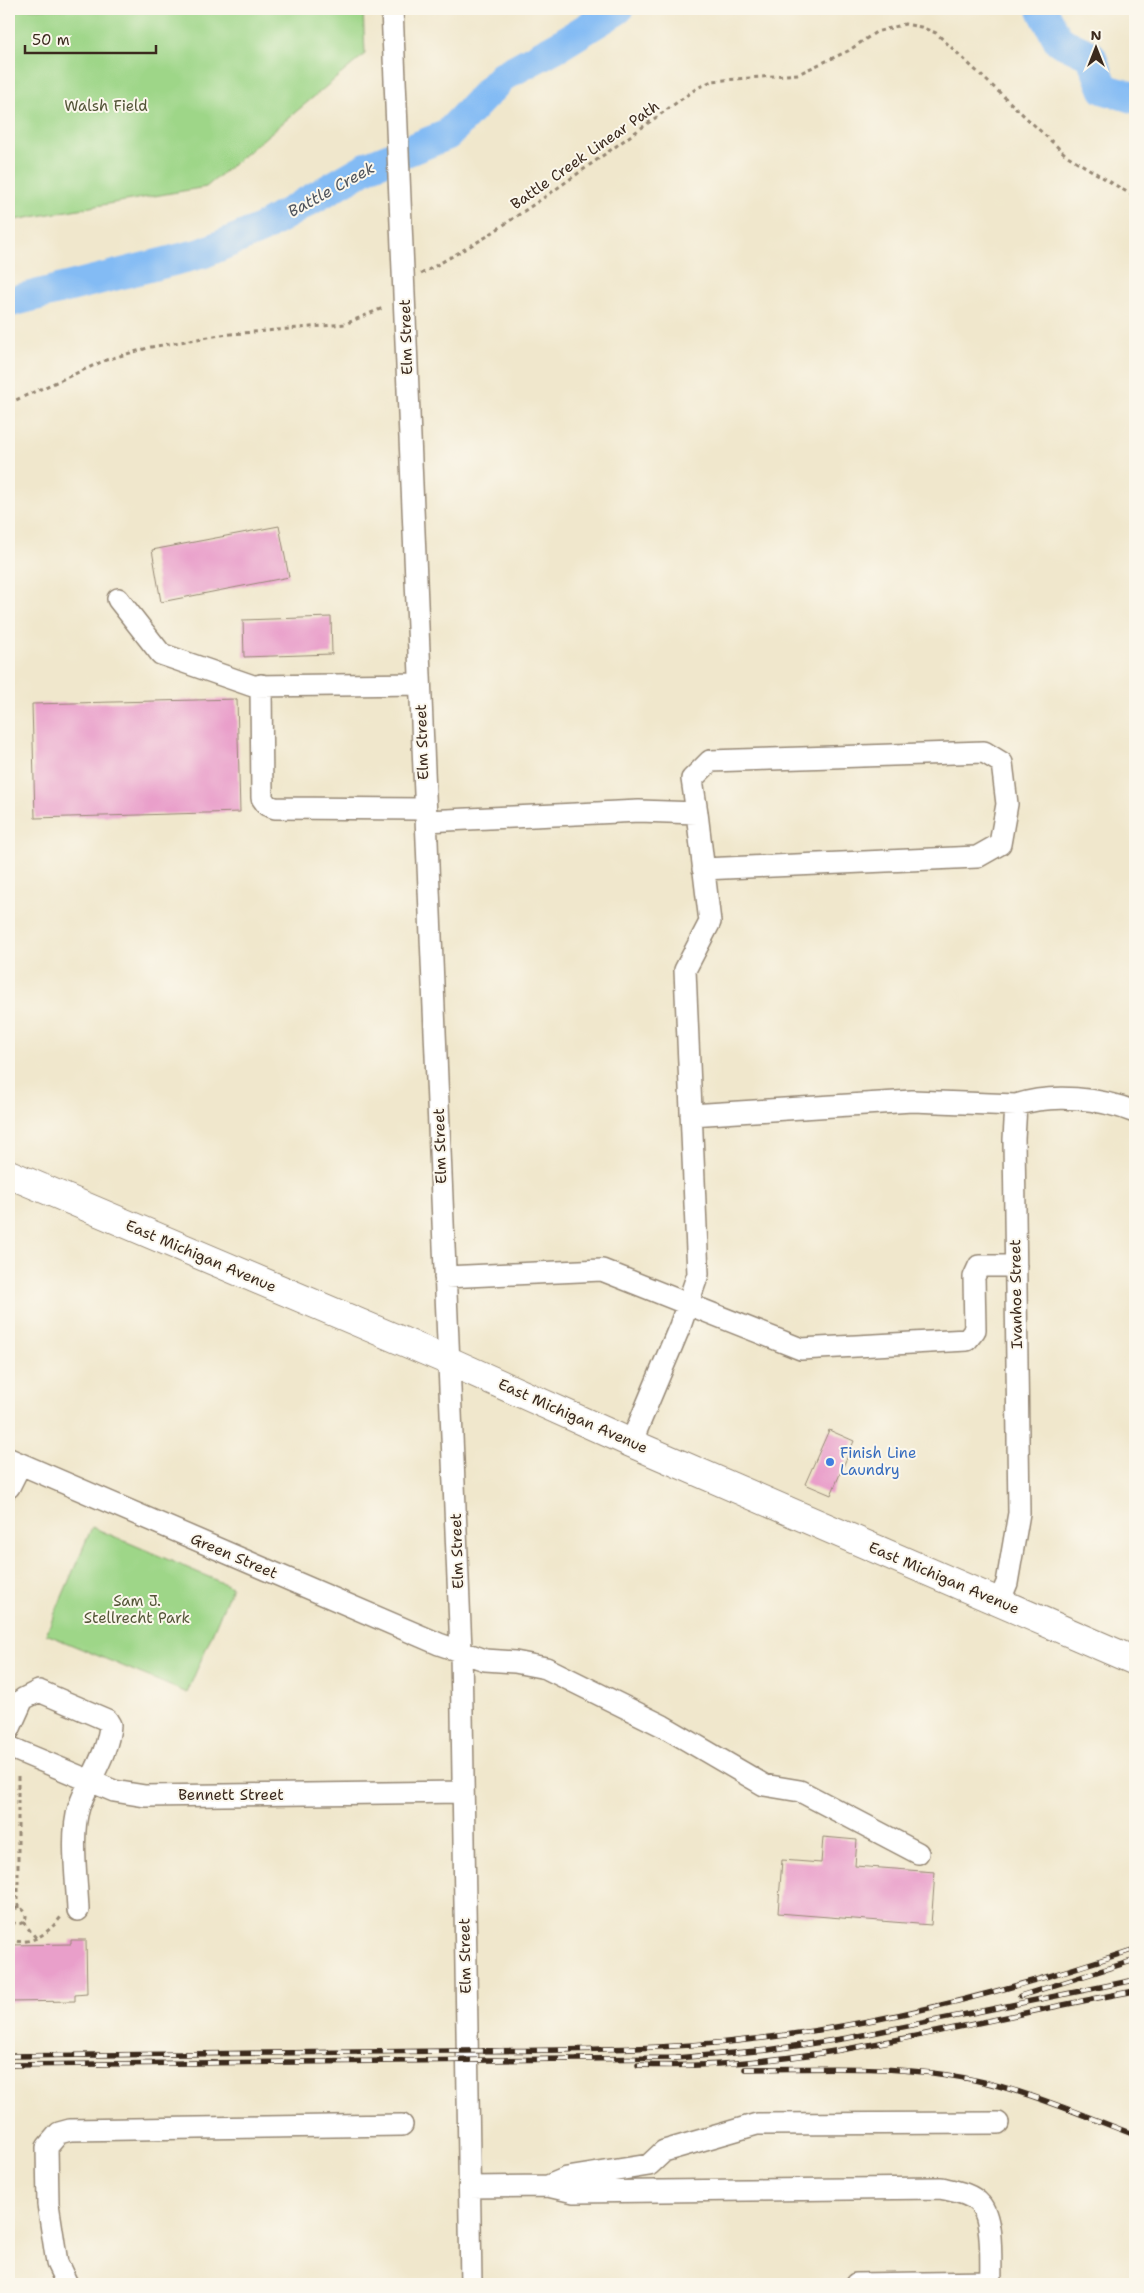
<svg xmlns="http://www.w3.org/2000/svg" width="1144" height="2293" viewBox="0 0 1144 2293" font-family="'Shantell Sans',sans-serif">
<rect width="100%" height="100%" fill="#fbf7ec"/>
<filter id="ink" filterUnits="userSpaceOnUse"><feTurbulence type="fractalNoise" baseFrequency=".02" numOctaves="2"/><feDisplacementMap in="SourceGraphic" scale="10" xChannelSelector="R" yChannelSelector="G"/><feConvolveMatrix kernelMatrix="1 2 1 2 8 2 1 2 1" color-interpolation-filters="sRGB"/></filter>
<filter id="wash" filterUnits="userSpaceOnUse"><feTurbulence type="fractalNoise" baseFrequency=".0096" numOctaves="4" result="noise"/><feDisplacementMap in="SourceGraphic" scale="20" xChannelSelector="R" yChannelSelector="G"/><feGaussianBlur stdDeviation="1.12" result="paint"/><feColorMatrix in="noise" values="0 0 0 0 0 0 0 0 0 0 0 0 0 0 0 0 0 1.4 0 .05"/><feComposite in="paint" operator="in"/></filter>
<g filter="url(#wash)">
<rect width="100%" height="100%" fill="#f0e7cc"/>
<!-- green -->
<path fill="#9ed688" stroke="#6c8053" d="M9,9H363L365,54L206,187L9,221Z
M92,1527L232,1587L187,1693L46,1634Z"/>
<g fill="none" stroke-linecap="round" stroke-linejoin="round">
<!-- river -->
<path stroke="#83bbf4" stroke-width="31" d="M1042,9L1059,41L1091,56L1104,89L1135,98
M9,302L203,253L260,229L369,166L447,135L503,76L560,45L618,9"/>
</g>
<g id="blocks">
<!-- building -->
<path fill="#e99fca" d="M279,526L289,577L161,602L152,550Z
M331,617L332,654L244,657L243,620Z
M237,699L240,812L35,818L32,704Z
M829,1430L854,1441L831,1495L805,1484Z
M823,1837L857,1840L855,1866L935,1872L931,1925L778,1913L782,1860L821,1863Z
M71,1940H86L87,1994L75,1995V2001L9,2002V1945L71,1944Z"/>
</g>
</g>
<g filter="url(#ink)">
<use href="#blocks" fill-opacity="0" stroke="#968875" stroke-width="1"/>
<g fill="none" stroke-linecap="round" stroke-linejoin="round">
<!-- minor casing -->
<g stroke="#968875" stroke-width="24">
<path id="minor" d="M392,9L461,1650L471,2284
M118,599L161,654L253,686L420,684
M261,685L262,798L267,805L275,808L425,809
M697,813L692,779L710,761L984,752L1002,763L1007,804L1000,844L977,857L703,869
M426,821L639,811L697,813L710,922L685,970L698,1274L680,1326L631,1443
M691,1115L912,1101L1016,1105
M445,1277L602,1270L801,1349L967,1340L975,1330L974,1277L979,1266H1016
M9,1459L439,1644L485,1660L515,1662L546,1668L663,1726L764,1785L800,1791L918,1853
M9,1487L20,1465
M999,1602L1007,1583L1019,1513L1014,1139L1016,1105C1053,1093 1100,1098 1135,1112
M9,1730L23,1699L39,1691L107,1720L110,1725C108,1755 88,1780 79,1807C70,1835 77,1881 78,1910
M9,1747L114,1791L145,1796L463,1792
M548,2186L574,2192L941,2188C953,2191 971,2193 980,2204C994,2220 990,2263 991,2284
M469,2187L548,2186L567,2178L649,2165L664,2151L757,2124L998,2123
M67,2284L57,2263L48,2204L47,2147L59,2133L70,2130L402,2125
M856,2284L991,2282"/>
</g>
<!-- highway casing -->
<g stroke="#968875" stroke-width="30">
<path id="highway" d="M9,1174L449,1361L631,1443L1135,1661"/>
</g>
<!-- path -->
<path stroke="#968875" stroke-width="3" stroke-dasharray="4 4" stroke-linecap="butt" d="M421,274L486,237L552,192L697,88L712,81L798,74L848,51L876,32L905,24L921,27L936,33L1066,155L1135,197
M9,403L106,360L151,347L220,335L345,324L385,307
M18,1776V1908
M10 1916a8 8 0 1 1 16 0a8 8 0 1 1-16 0Z
M23,1922L37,1939
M9,1940C32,1946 47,1934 61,1917"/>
<!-- minor -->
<use href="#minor" stroke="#fff" stroke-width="21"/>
<!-- highway -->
<use href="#highway" stroke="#fff" stroke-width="28"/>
<!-- rail casing -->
<g stroke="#3b2a1e" stroke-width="5.5">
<path id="rail" d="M1020,1996L1135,1960
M9,2056C156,2054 302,2053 449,2051C561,2050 674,2051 786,2035C906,2018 1021,1987 1135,1949
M9,2065L676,2058L768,2050L848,2038L1135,1980
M638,2065C807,2072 971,2020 1135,1991
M745,2069C812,2069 881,2065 947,2075C1012,2084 1074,2112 1135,2135"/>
</g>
<!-- rail -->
<use href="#rail" stroke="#fbf7ec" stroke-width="4" stroke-dasharray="11" stroke-linecap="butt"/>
</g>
</g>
<!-- markers -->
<circle fill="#3f7fe0" stroke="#fbf7ec" stroke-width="2" cx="830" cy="1462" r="5"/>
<g text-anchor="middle" stroke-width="4" stroke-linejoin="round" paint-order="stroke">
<!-- park labels -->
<g font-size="15" fill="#545538" stroke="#fbf7ec">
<text x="106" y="111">Walsh Field</text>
<text x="137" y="1606">Sam J.<tspan x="137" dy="17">Stellrecht Park</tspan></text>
</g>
<!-- street labels -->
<g font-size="15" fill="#3b2a1e" stroke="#fbf7ec">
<text transform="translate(585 155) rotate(-35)" y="5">Battle Creek Linear Path</text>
<text transform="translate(406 337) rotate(-92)" y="5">Elm Street</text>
<text transform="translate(422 742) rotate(-92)" y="5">Elm Street</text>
<text transform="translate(440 1146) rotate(-92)" y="5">Elm Street</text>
<text transform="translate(201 1256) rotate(23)" y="5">East Michigan Avenue</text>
<text transform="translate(1016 1294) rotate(-91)" y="5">Ivanhoe Street</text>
<text transform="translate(573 1416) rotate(24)" y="5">East Michigan Avenue</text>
<text transform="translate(457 1551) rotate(-92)" y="5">Elm Street</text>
<text transform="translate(234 1556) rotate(23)" y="5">Green Street</text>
<text transform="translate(944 1578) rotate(23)" y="5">East Michigan Avenue</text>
<text x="231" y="1800">Bennett Street</text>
<text transform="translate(465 1956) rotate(-91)" y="5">Elm Street</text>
</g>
<!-- shop labels -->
<g font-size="15" fill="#366cbe" stroke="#fbf7ec" text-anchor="start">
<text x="840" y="1458">Finish Line<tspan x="840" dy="17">Laundry</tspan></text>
</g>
<!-- water labels -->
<g font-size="16" font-style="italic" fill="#51565e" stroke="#fbf7ec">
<text transform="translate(331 189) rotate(-29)" y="6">Battle Creek</text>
</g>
</g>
<!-- margin -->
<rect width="1144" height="2293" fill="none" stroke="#fbf7ec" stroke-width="30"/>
<!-- north arrow -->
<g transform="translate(1096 48)" stroke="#fbf7ec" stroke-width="4" paint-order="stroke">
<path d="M0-4L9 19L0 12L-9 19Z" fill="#3b2a1e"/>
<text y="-8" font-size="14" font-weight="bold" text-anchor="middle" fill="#3b2a1e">N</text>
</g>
<!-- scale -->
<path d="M25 45v8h131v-8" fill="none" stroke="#3b2a1e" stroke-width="2.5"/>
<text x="32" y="45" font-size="15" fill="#3b2a1e" stroke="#fbf7ec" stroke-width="4" paint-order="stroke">50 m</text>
</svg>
